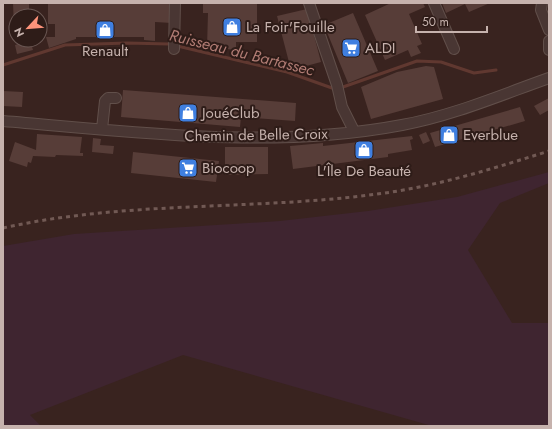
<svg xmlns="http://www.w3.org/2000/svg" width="552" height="429" viewBox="0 0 552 429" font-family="Jost,sans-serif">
<rect width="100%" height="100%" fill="#39231f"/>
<!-- green -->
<path fill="#3f2530" d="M549,172V183L500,203L468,250L512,323H549V426H432L183,355L30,415L41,426H3V246L74,234L280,221L368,211L457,197Z"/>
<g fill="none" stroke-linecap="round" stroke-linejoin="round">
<!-- stream -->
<path stroke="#603830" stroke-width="3" d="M3,65L65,45L127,43L169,44L287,72L332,88L343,87L417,61L441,62L474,73L496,70"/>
</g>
<!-- building -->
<path fill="#573d38" d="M13,3H29V16H16V28H14Z
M48,3H172V23L155,22V41L144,40V37H76V39L49,48L46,37H55V24H48Z
M203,3H257V42H236V50L207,47L208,13H203Z
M391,3H423L425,7L409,14L422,44L417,46L421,53L411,57L408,50L385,60L365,15Z
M442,3H490L469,12L465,4L446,13Z
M307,9L321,62L291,70L277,16Z
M353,13L378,71L348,83L324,25Z
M24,40H30L33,50L17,54L15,45L24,42Z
M426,66L434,67L443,99L371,119L361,87L397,72Z
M123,90L296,103L295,121L241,117L240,127L121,117Z
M3,91L23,92L22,107L3,106Z
M549,98V110L540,115L534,106Z
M520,107L525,121L435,147L430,133Z
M426,132L430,141L423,144L419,135Z
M37,134L82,137L80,153H83V156L56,155L55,157L33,156L31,163L28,162L27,167L9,161L15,142L36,150Z
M412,136L413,139L410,140L412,150L388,154V157L293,169L290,146L323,143V146Z
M93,138L101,139L100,145L114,146L113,154L92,152Z
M225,147H268V174L225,175Z
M133,152L219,161L216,182L131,173Z"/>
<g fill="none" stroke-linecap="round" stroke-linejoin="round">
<!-- minor casing -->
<g stroke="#614f4a" stroke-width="12">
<path id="minor" d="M309,3L337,85L342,107L354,131
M434,3L454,49
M542,3L541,10L549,30
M549,41V50
M174,49L175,3
M3,121C135,132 270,150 402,125C452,116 501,95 549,78
M102,129L105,101L108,98H116"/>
</g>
<!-- minor -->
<use href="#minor" stroke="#493633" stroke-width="10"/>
<!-- rail -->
<path stroke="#715954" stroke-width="3" stroke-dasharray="4 4" stroke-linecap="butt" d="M3,228C128,200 259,211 385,193C441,185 495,168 549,151"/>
</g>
<!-- icons -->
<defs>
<g id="shop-square" transform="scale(1)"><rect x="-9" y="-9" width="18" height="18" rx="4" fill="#3f7fe0" stroke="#2e1c18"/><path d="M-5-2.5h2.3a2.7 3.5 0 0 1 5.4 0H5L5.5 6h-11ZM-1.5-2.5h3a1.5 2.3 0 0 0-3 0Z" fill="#fff"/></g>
<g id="supermarket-square" transform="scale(1)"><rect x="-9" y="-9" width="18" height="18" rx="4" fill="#3f7fe0" stroke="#2e1c18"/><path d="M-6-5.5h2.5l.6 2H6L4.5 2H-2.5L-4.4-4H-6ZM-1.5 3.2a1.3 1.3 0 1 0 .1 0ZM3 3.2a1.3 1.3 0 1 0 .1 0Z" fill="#fff"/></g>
</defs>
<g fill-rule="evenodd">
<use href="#shop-square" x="232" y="27"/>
<use href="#shop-square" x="105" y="30"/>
<use href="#supermarket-square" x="351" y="48"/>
<use href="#shop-square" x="188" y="113"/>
<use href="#shop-square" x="449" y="135"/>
<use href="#shop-square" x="364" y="150"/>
<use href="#supermarket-square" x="188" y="168"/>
</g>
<g text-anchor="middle" stroke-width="4" stroke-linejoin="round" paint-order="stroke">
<!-- poi labels -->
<g font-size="15" fill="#c6b2ad" stroke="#2e1c18" text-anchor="start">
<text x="246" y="32">La Foir'Fouille</text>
<text x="365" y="53">ALDI</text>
<text x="105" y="56" text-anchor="middle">Renault</text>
<text x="202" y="118">JouéClub</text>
<text x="463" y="140">Everblue</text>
<text x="202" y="173">Biocoop</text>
<text x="364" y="176" text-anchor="middle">L'Île De Beauté</text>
</g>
<!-- street labels -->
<g font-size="15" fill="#c6b2ad" stroke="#2e1c18">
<text transform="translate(256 135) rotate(-1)" y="5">Chemin de Belle Croix</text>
</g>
<!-- water labels -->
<g font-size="16" font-style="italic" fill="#b17c74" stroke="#2e1c18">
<text transform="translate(242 52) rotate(14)" y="6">Ruisseau du Bartassec</text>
</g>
</g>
<!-- border -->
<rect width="552" height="429" fill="none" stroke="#c6b2ad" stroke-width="8"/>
<!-- north arrow -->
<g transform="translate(28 28) rotate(244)"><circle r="19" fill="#2e1c18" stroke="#6b5854"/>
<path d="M0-3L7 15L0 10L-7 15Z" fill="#fe937a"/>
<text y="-6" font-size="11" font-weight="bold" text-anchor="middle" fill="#c6b2ad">N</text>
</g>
<!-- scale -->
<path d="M416 26v6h71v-6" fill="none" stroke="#c6b2ad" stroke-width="2"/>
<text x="422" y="26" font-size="12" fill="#c6b2ad" stroke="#2e1c18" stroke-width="3" paint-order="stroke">50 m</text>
</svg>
